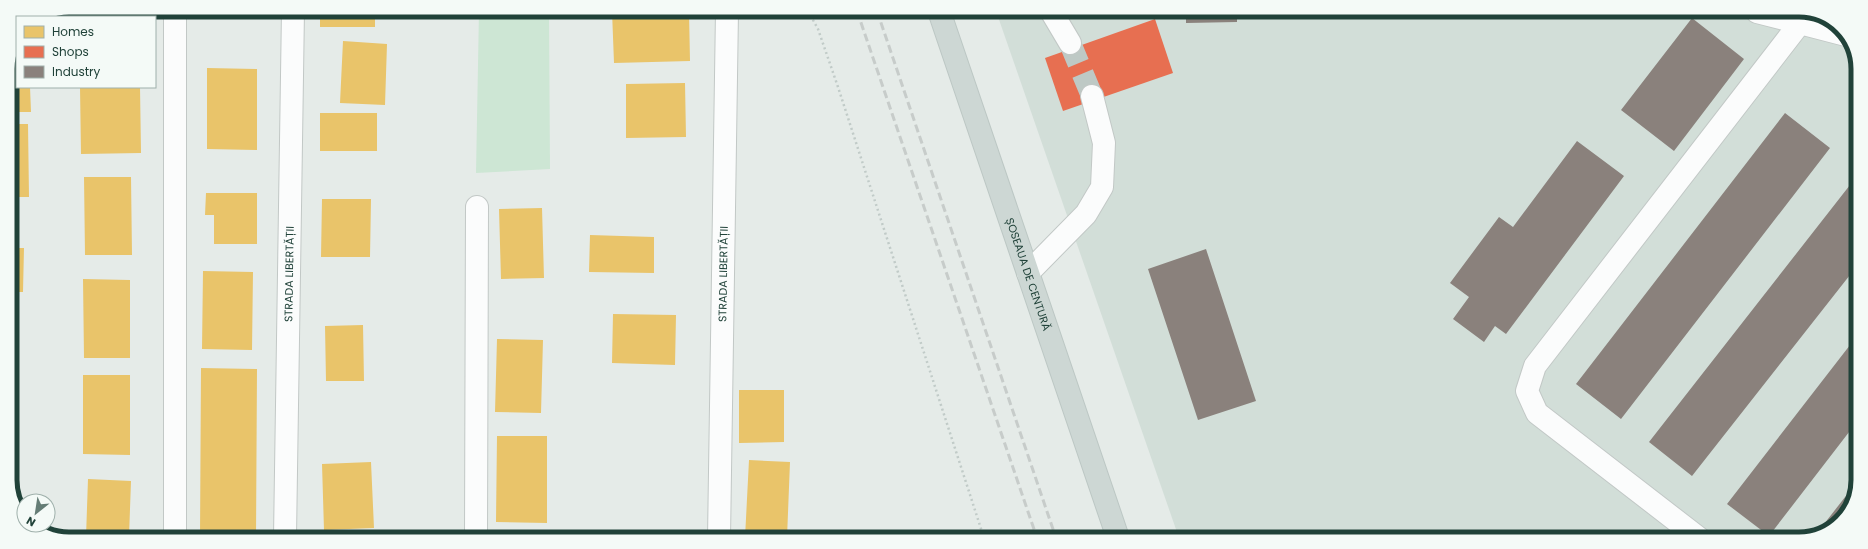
<svg xmlns="http://www.w3.org/2000/svg" width="1868" height="549" viewBox="0 0 1868 549" font-family="Poppins,sans-serif">
<rect width="100%" height="100%" fill="#e5ebe8"/>
<!-- built -->
<path fill="#d2ded8" d="M996,11L1815,12L1844,30L1858,64L1856,496L1835,527L1800,539L1179,538Z"/>
<!-- green -->
<path fill="#cde6d4" d="M479,10L549,11L550,169L476,173Z"/>
<!-- homes -->
<path fill="#e9c46a" d="M88,10H144V17H88Z
M320,10H375V27H320Z
M612,11H689L690,61L614,63Z
M343,41L387,44L385,105L340,103Z
M17,52V87H30L31,112H10V68Z
M207,68L257,69V150L207,149Z
M685,83L686,137L626,138V84Z
M80,87H140L141,153L81,154Z
M320,113H377V151H320Z
M10,124H28L29,197H10Z
M84,177H131L132,255H85Z
M206,193H257V244H214V215H205Z
M322,199H371L370,257H321Z
M542,208L544,278L501,279L499,209Z
M590,235L654,237V273L589,272Z
M10,248H24L23,292H10Z
M203,271L253,272L252,350L202,349Z
M83,279L130,280V358H84Z
M613,314L676,315L675,365L612,363Z
M363,325L364,381H326L325,326Z
M497,339L543,340L541,413L495,412Z
M201,368L257,369L256,537H200Z
M83,375H130V455L83,454Z
M739,390H784V442L739,443Z
M497,436H547V523L496,522Z
M749,460L790,462L787,538H745Z
M371,462L374,528L324,530L322,464Z
M88,479L131,481L129,537H86Z
M629,531H679V538H629Z"/>
<!-- shops -->
<path fill="#e76f51" d="M1155,19L1173,73L1063,111L1045,58Z"/>
<!-- industry -->
<path fill="#8a817c" d="M1186,11H1237V22L1186,23Z
M1692,18L1744,59L1674,151L1621,110Z
M1785,113L1830,148L1621,419L1576,384Z
M1577,141L1624,176L1506,334L1495,326L1484,342L1453,319L1469,297L1450,283L1499,217L1513,227Z
M1857,176V266L1692,476L1649,442Z
M1206,249L1256,401L1198,420L1148,269Z
M1857,336L1856,423L1769,536L1727,504Z
M1856,483V496L1835,527L1817,533Z"/>
<g fill="none" stroke-linecap="round" stroke-linejoin="round">
<!-- minor-tunnel -->
<path stroke="#bec9c5" stroke-width="22" stroke-dasharray="22 11" stroke-linecap="butt" d="M1070,43L1092,96"/>
<!-- minor casing -->
<g stroke="#c2c8c6" stroke-width="24">
<g id="minor">
<path d="M1051,11L1070,43"/>
<path d="M1757,12L1846,35"/>
<path d="M1028,273L1086,214L1102,187L1104,143L1092,96"/>
<path d="M175,537V10"/>
<path id="s1" d="M285,537L293,10"/>
<path d="M476,537L477,207"/>
<path id="s2" d="M719,538L727,11"/>
<path d="M1700,539L1537,413L1527,391L1535,366L1800,23"/>
</g>
</g>
<!-- major casing -->
<g stroke="#bcc7c4" stroke-width="24">
<g id="major">
<path id="s3" d="M939,11L1118,538"/>
</g>
</g>
<!-- path -->
<path stroke="#c1cbc8" stroke-width="2.5" stroke-dasharray="2 3" stroke-linecap="butt" d="M808,11L818,29L838,87L984,538"/>
<!-- minor -->
<use href="#minor" stroke="#fbfcfc" stroke-width="22"/>
<!-- major -->
<use href="#major" stroke="#cdd7d4" stroke-width="22"/>
<!-- rail -->
<path stroke="#c7ccca" stroke-width="3" stroke-dasharray="8 4" stroke-linecap="butt" d="M857,11L1037,538
M877,11L1056,538"/>
</g>
<g text-anchor="middle" stroke-width="4" stroke-linejoin="round" paint-order="stroke">
<!-- street labels -->
<g font-size="11" fill="#204239" stroke="#f4faf7">
<text dy="4" stroke="none"><textPath href="#s1" startOffset="263">STRADA LIBERTĂȚII</textPath></text>
<text dy="4" stroke="none"><textPath href="#s2" startOffset="264">STRADA LIBERTĂȚII</textPath></text>
<text dy="4" stroke="none"><textPath href="#s3" startOffset="278">ȘOSEAUA DE CENTURĂ</textPath></text>
</g>
</g>
<!-- crop -->
<path d="M0 0H1868V549H0ZM69 17H1799A52 52 0 0 1 1851 69V480A52 52 0 0 1 1799 532H69A52 52 0 0 1 17 480V69A52 52 0 0 1 69 17Z" fill="#f4faf7" fill-rule="evenodd"/>
<path fill="none" stroke="#204239" stroke-width="5" d="M69 17H1799A52 52 0 0 1 1851 69V480A52 52 0 0 1 1799 532H69A52 52 0 0 1 17 480V69A52 52 0 0 1 69 17Z"/>
<!-- legend -->
<rect x="16" y="16" width="140" height="72" fill="#f4faf7" stroke="#9fb0ab"/>
<rect x="24" y="26" width="20" height="12" fill="#e9c46a" stroke="#9fb0ab"/>
<text x="52" y="36" font-size="12" fill="#204239">Homes</text>
<rect x="24" y="46" width="20" height="12" fill="#e76f51" stroke="#9fb0ab"/>
<text x="52" y="56" font-size="12" fill="#204239">Shops</text>
<rect x="24" y="66" width="20" height="12" fill="#8a817c" stroke="#9fb0ab"/>
<text x="52" y="76" font-size="12" fill="#204239">Industry</text>
<!-- north arrow -->
<g transform="translate(36 513) rotate(210)"><circle r="19" fill="#f4faf7" stroke="#9fb0ab"/>
<path d="M0-3L7 15L0 10L-7 15Z" fill="#657d76"/>
<text y="-6" font-size="11" font-weight="bold" text-anchor="middle" fill="#204239">N</text>
</g>
</svg>
